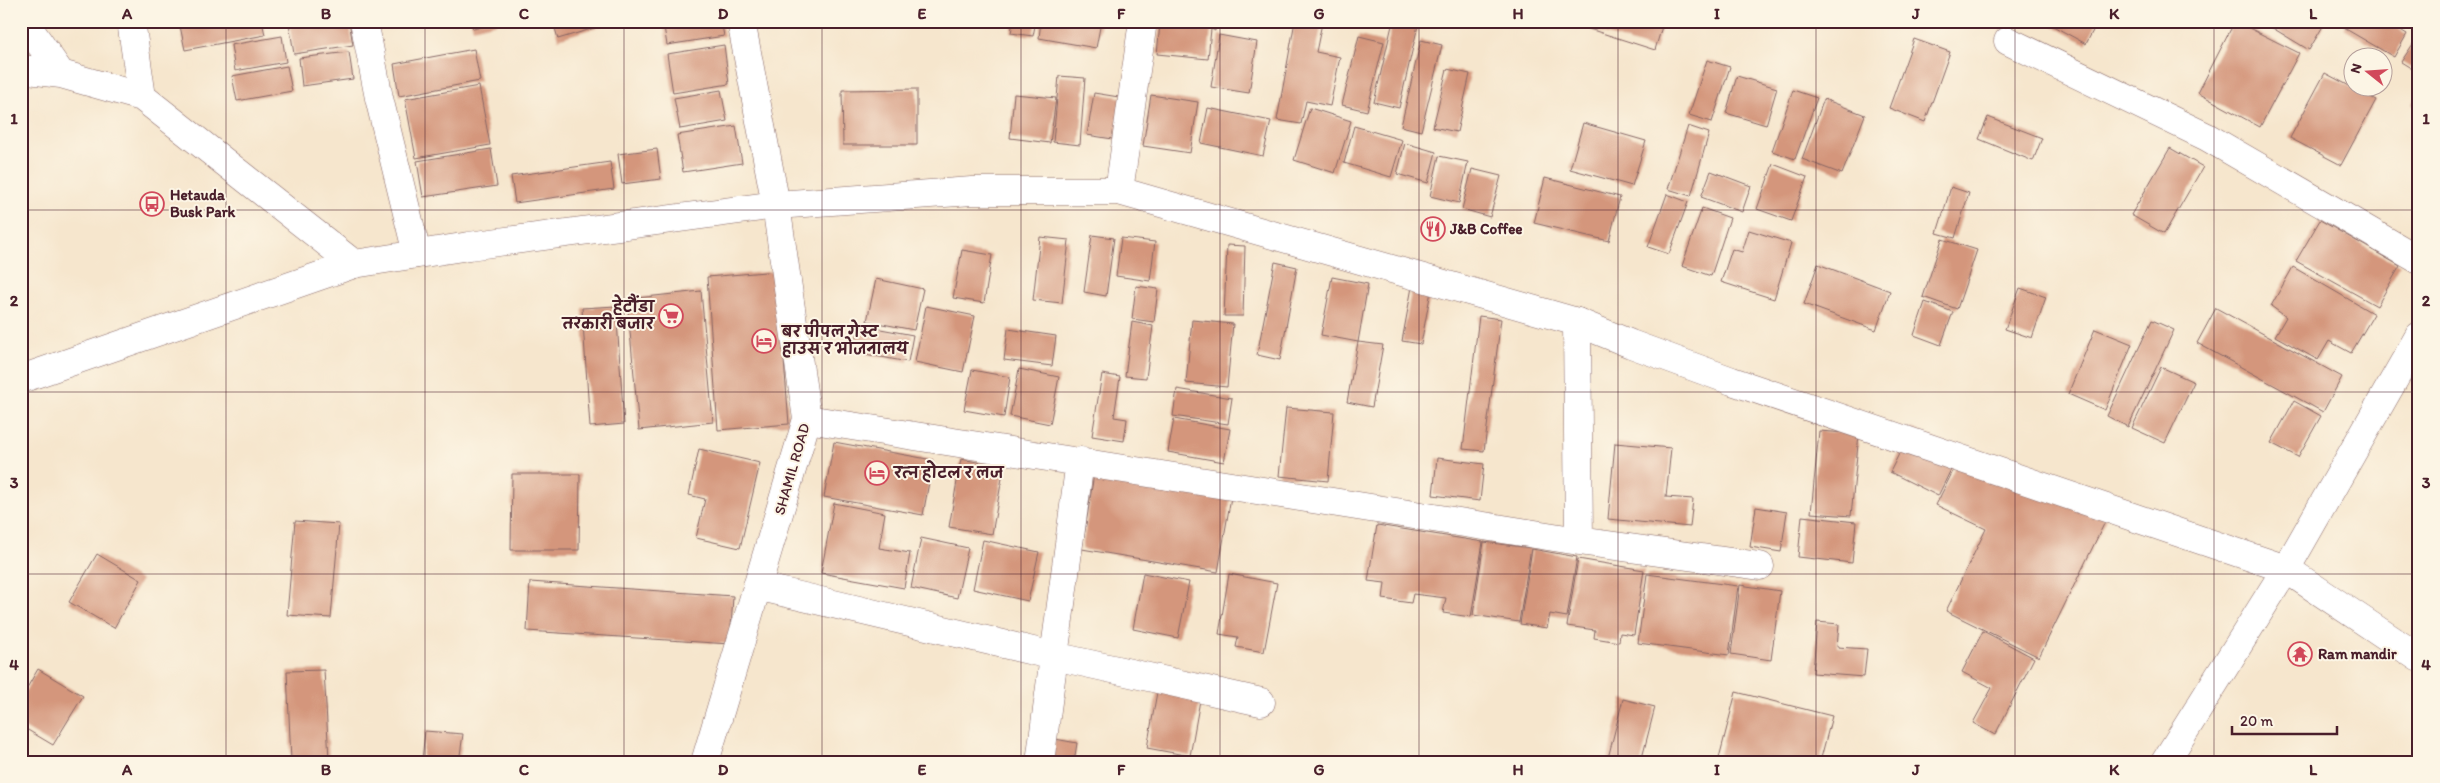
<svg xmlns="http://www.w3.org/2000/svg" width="2440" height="783" viewBox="0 0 2440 783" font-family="Itim,'Playpen Sans Deva',sans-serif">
<rect width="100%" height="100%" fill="#fcf5e5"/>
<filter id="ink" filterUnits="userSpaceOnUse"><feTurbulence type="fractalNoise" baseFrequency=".02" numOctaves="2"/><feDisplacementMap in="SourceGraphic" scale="10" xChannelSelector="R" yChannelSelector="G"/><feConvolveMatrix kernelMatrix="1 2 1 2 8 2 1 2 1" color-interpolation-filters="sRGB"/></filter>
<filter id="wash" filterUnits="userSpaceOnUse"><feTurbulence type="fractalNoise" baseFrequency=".0096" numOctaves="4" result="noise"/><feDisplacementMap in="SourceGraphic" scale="20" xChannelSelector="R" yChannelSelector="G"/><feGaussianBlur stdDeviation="1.12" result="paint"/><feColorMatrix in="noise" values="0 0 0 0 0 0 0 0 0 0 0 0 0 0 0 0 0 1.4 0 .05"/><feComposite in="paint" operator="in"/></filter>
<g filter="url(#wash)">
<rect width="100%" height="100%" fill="#f6e6cd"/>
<g id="blocks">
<!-- building -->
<path fill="#d4967c" d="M179,21H262L265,35L185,50Z
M301,21H349L353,45L294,54L289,23Z
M382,21H394V22L383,25Z
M471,21H500L501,22L473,29Z
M553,21H614V22L558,39Z
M663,21H721L724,36L667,45Z
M895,21H931L932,22L896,27Z
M1013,21H1036L1033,36L1011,33Z
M1041,21L1101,22L1096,48L1039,38Z
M1166,21H1216L1215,31L1211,29L1208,59L1157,54L1160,24L1166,25Z
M1295,21L1322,23L1316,52L1340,57L1330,106L1306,101L1301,124L1277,120Z
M1393,21H1419L1399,108L1374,102Z
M1585,21H1657L1663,23L1655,50L1583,27Z
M2044,21H2098L2086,44Z
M2235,21L2299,53L2260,127L2198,93Z
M2261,21H2326L2309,50Z
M2348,21H2386L2407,34L2394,57L2344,28Z
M1219,35L1257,42L1249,93L1211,87Z
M282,36L286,62L235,71L231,45Z
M1359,36L1384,42L1367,111L1342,105Z
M1914,39L1950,52L1925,122L1889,108Z
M1421,40L1442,45L1421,131L1401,126Z
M2415,41L2419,44V73L2401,62Z
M724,45L729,84L673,93L667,54Z
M474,49L480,81L399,96L394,64Z
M349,52L353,79L302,86L299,58Z
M1707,60L1730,67L1712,122L1689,115Z
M287,66L292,91L237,101L232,76Z
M1447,69L1470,74L1457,132L1433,127Z
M2325,73L2376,100L2341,165L2290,138Z
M1059,76L1085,78L1080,145L1053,142Z
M1737,76L1777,88L1766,125L1726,113Z
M479,86L490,145L416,158L405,99Z
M917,89V145H843L842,90Z
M721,90L727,121L680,129L674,98Z
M1793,90L1817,98L1795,159L1772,151Z
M2419,92V108L2412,104Z
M1094,93L1125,98L1119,140L1087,135Z
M1014,94L1056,98L1050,143L1010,138Z
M1151,95L1198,102L1190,153L1143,146Z
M1824,99L1865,115L1842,174L1802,159Z
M1208,108L1271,121L1263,156L1201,143Z
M1310,108L1351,121L1335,173L1294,160Z
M1988,117L2042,138L2033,161L1979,139Z
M1583,123L1646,141L1632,186L1570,169Z
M736,126L742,163L683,172L677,135Z
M1354,126L1402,140L1391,177L1344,163Z
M1688,126L1709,133L1691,196L1668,189Z
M1405,143L1436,152L1428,183L1397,174Z
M2170,148L2203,167L2164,234L2131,215Z
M491,149L497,186L423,197L417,161Z
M657,149L661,179L622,184L618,154Z
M1439,156L1468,162L1459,203L1430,196Z
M610,162L614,189L515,203L511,176Z
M1773,164L1807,177L1791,221L1757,209Z
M1472,169L1501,176L1490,217L1462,209Z
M1711,171L1751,186L1742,212L1701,197Z
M1545,178L1620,197L1609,241L1534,223Z
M1951,187L1969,193L1955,238L1937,233Z
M1667,194L1688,202L1669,254L1648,247Z
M1702,208L1730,218L1711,276L1682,266Z
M2320,220L2400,266L2377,306L2296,261Z
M1749,230L1791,243L1774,299L1721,282L1732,249L1742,252Z
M1092,235L1114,238L1106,296L1084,292Z
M1040,237L1069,240L1062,303L1033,300Z
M1121,238L1155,242L1150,281L1116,276Z
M1942,239L1977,250L1957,309L1923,297Z
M1227,245L1245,246L1243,316H1224Z
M962,250L992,255L984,303L953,298Z
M1275,262L1297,267L1280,360L1257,355Z
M1818,264L1890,291L1876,330L1804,304Z
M2293,267L2374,314L2351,353L2329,341L2318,360L2275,336L2286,317L2271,306Z
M777,271L789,424L718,430L707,277Z
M1332,277L1368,284L1358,342L1321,335Z
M876,279L923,289L914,330L867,321Z
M1136,286L1158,289L1154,322L1132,319Z
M1412,287L1431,291L1421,344L1402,341Z
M2020,288L2046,297L2032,338L2005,329Z
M701,291L713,422L639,430L627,299Z
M1925,302L1953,312L1941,345L1914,335Z
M616,306L624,424L590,427L582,308Z
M926,306L975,316L963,372L915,362Z
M2216,308L2342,377L2323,412L2197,343Z
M1479,316L1501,319L1484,451L1463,449Z
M1192,320L1233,324L1227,387L1186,383Z
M2152,320L2174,330L2128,427L2107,416Z
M1132,322L1153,326L1146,378L1125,376Z
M859,325L913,335L908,362L854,352Z
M1008,329L1056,336L1052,366L1004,360Z
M2095,329L2132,344L2105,410L2068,394Z
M1358,342L1383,345L1372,407L1347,402Z
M2161,367L2194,382L2165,443L2132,428Z
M1019,369L1059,377L1050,424L1010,416Z
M972,370L1010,377L1004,417L964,410Z
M1102,374L1120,377L1114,417L1127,419L1124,441L1092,436Z
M1177,389L1232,398L1228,424L1173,416Z
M2294,401L2321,416L2298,457L2271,443Z
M1286,408L1334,412L1328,481L1279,476Z
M1174,419L1230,429L1224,462L1168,452Z
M1912,428L1960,451L1938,496L1890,472Z
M1819,431L1859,434L1851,516L1811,513Z
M834,442L933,460L923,515L824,497Z
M1615,443L1671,448L1666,497L1693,499L1690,527L1608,519Z
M699,449L760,463L740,548L696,538L705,499L689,495Z
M1963,451L2107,518L2039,657L1946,611L1986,529L1936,505Z
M1437,458L1484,464L1480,501L1433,495Z
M961,459L1004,467L992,534L949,527Z
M512,474H580L579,550H511Z
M1094,474L1231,497L1218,572L1082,549Z
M834,503L885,513L879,548L910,553L904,588L821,573Z
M1756,507L1787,512L1781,552L1750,547Z
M1802,516L1856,522L1852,563L1798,557Z
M295,521L339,524L331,618L287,615Z
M1377,525L1483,542L1471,617L1443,613L1446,598L1413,594L1411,603L1383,599L1385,583L1368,581Z
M921,538L968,548L957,598L911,588Z
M983,540L1039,552L1028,601L973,589Z
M1484,542L1531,548L1519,622L1473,615Z
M1532,549L1577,557L1567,617L1550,614L1547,628L1520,624Z
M97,554L141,580L114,628L69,602Z
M1578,559L1644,570L1634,635L1620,633L1619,642L1594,638L1595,630L1567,626Z
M1143,573L1189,582L1178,638L1133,629Z
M1229,574L1277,583L1264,652L1236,647L1238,637L1219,634Z
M1647,574L1738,586L1729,655L1638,643Z
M530,582L733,596L730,644L527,631Z
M1740,585L1780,591L1771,660L1731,654Z
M1817,622L1839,624L1837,647L1867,649L1864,677L1813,673Z
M1983,631L2034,658L1995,735L1973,723L1992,688L1962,672Z
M38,669L83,696L53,745L21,726V698Z
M324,670L329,759L291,761L287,671Z
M1159,681L1202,689L1190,756L1147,748Z
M1736,692L1832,716L1820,762H1718Z
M1623,699L1655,707L1641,762H1607Z
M425,731L463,734L459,762L422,759Z
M1055,739L1077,743L1074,762H1051Z"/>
</g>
</g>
<g filter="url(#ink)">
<use href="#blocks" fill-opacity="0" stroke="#866564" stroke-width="1"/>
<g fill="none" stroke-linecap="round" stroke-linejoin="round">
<!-- minor casing -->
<g stroke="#866564" stroke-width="29">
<path id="minor" d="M24,21L61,74
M131,21L142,97L354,264
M364,21L379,98L417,254
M2008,41L2207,137L2419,260
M21,69L61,74L142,97
M1119,191L1143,21
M1577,322L1579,541
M807,419L1579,541L1760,566
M757,586L1054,656L1261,702
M705,762L807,419L776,205L741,21
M1040,762L1080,461
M2165,762L2286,569L2419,658"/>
</g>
<!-- tertiary casing -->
<g stroke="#866564" stroke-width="29">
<path id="tertiary" d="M21,379L354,264L469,246L776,205L972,191H1119L1577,322L1631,344L1732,381L2286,569L2419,336"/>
</g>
<!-- minor -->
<use href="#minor" stroke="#fff" stroke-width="28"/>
<!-- tertiary -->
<use href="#tertiary" stroke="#fff" stroke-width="28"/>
</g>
</g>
<!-- grid -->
<path fill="none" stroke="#4a1f2b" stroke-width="1" stroke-opacity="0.55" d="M226,21V762M425,21V762M624,21V762M822,21V762M1021,21V762M1220,21V762M1419,21V762M1618,21V762M1816,21V762M2015,21V762M2214,21V762M21,210H2419M21,392H2419M21,574H2419"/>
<!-- icons -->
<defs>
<g id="bus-ring" transform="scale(1.25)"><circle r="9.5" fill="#fcf5e5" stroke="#d1495b" stroke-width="1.5"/><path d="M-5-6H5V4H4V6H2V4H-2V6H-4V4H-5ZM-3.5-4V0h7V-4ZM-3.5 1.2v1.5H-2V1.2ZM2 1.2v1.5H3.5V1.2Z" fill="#d1495b"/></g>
<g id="restaurant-ring" transform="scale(1.25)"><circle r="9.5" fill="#fcf5e5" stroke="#d1495b" stroke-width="1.5"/><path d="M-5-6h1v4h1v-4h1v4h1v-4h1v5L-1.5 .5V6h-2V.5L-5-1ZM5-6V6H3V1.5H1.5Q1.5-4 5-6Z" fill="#d1495b"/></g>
<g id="supermarket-ring" transform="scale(1.25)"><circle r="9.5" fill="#fcf5e5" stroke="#d1495b" stroke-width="1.5"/><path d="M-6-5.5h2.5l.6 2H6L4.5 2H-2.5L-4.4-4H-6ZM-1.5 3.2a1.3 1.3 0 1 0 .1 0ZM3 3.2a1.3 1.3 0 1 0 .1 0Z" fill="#d1495b"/></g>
<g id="hotel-ring" transform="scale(1.25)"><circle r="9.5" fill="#fcf5e5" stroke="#d1495b" stroke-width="1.5"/><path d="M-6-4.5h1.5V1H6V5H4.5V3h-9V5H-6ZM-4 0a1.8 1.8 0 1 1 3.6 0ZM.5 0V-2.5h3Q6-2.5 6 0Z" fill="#d1495b"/></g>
<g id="temple-ring" transform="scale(1.25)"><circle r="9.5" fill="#fcf5e5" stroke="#d1495b" stroke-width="1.5"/><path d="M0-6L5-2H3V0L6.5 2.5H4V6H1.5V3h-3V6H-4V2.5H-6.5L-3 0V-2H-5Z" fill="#d1495b"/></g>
</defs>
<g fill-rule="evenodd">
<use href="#bus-ring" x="152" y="204"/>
<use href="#restaurant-ring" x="1433" y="229"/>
<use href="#supermarket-ring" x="671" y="316"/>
<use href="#hotel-ring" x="764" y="341"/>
<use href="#hotel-ring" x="877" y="473"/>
<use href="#temple-ring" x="2300" y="654"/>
</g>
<g text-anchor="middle" stroke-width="4" stroke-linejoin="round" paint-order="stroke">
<!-- poi labels -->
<g font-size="15" font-weight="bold" fill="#4a1f2b" stroke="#fcf5e5" text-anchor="start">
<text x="170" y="200">Hetauda<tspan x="170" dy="17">Busk Park</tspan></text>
<text x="1450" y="234">J&amp;B Coffee</text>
<text x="654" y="312" text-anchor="end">हेटौंडा<tspan x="654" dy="17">तरकारी बजार</tspan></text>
<text x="782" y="337">बर पीपल गेस्ट<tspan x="782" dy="17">हाउस र भोजनालय</tspan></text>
<text x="894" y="478">रत्‍न होटल र लज</text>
<text x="2318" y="659">Ram mandir</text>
</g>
<!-- street labels -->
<g font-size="15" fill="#4a1f2b" stroke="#fcf5e5">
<text transform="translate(792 469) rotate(-74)" y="5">SHAMIL ROAD</text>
</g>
</g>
<!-- margin -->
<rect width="2440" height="783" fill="none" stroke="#fcf5e5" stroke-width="55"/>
<!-- north arrow -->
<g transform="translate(2368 72) rotate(287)"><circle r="24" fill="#fcf5e5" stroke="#b59f9b"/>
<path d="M0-4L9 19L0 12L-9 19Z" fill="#d1495b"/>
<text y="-8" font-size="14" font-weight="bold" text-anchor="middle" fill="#4a1f2b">N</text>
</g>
<!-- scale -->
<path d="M2232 726v8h105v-8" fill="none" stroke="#4a1f2b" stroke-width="2.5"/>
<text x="2240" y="726" font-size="15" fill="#4a1f2b" stroke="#fcf5e5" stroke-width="4" paint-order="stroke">20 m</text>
<rect x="28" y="28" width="2384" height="728" fill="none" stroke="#4a1f2b" stroke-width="2"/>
<g font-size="16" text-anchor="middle" font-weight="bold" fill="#4a1f2b">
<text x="127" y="19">A</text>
<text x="326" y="19">B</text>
<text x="524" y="19">C</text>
<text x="723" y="19">D</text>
<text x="922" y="19">E</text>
<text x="1121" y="19">F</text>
<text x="1319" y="19">G</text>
<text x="1518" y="19">H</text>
<text x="1717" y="19">I</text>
<text x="1916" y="19">J</text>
<text x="2114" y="19">K</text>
<text x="2313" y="19">L</text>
<text x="14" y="124">1</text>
<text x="2426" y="124">1</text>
<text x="14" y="306">2</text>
<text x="2426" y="306">2</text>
<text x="14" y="488">3</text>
<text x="2426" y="488">3</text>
<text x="14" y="670">4</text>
<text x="2426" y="670">4</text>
<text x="127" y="775">A</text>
<text x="326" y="775">B</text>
<text x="524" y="775">C</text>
<text x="723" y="775">D</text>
<text x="922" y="775">E</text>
<text x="1121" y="775">F</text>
<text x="1319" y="775">G</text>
<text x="1518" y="775">H</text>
<text x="1717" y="775">I</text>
<text x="1916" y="775">J</text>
<text x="2114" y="775">K</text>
<text x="2313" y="775">L</text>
</g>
</svg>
